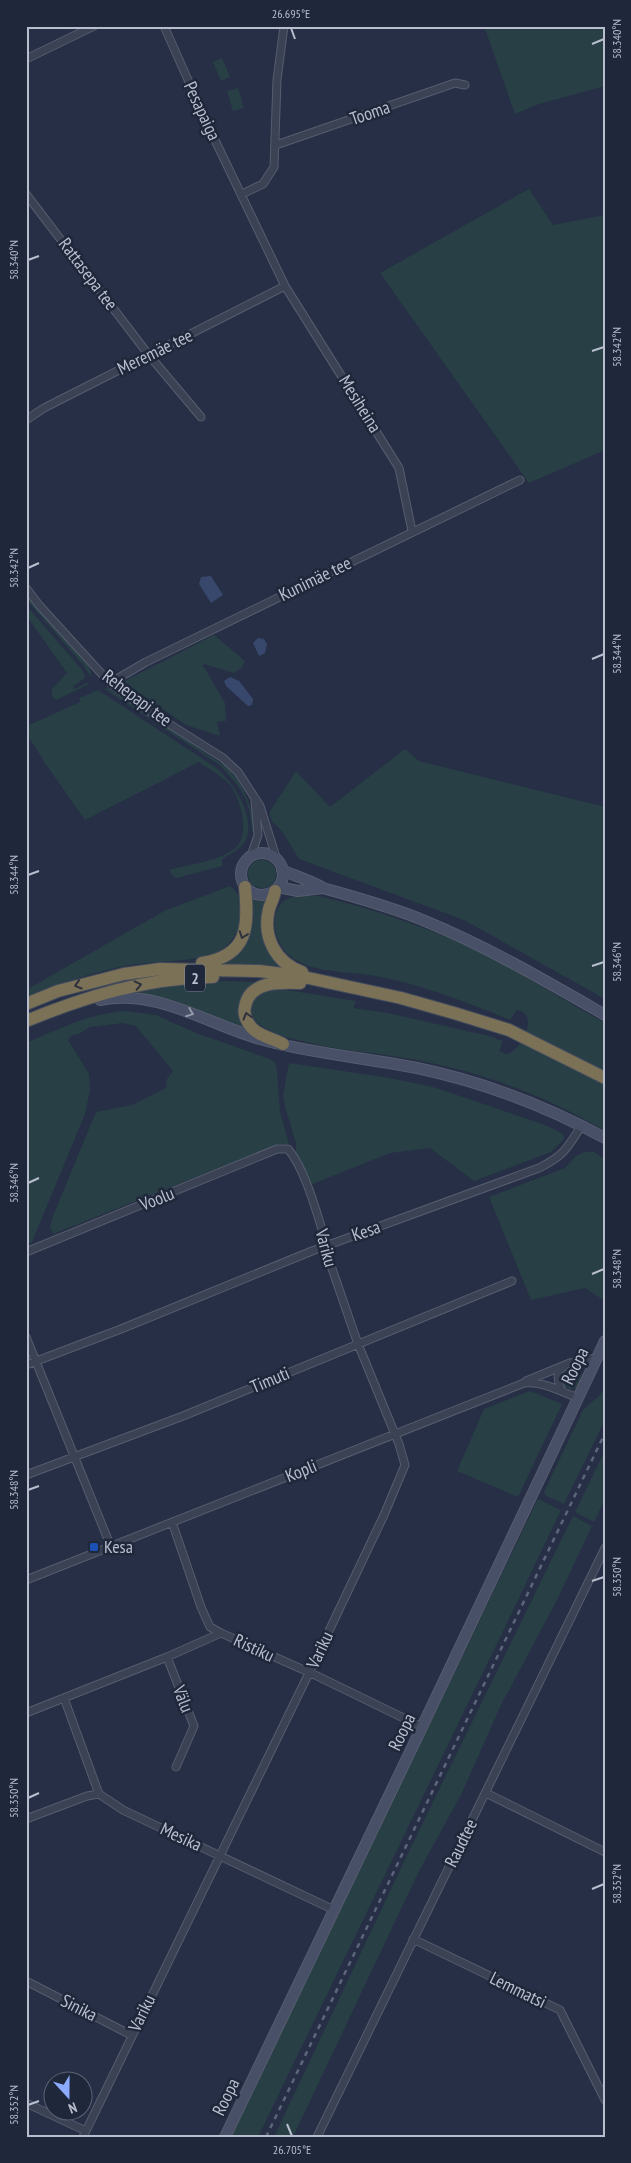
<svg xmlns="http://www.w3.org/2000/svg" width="631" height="2163" viewBox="0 0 631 2163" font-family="'PT Sans Narrow',sans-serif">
<rect width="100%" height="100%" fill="#262f45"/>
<!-- green -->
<path fill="#283f46" d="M484,26H605V86L539,104L515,114Z
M222,58L230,77L221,81L213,62Z
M238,88L244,108L233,111L227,91Z
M529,189L553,225L605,215V450L529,483L380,273Z
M26,595L88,665L91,672V677L84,666L26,599Z
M26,605L84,672L85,678L73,686L74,689L89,682L87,685L56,700L52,696V689L67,673L26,615Z
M214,635L245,661L242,668L234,673L204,664L202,667H204L225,703L226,721L217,722L220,736L186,725L123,682Z
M103,688L110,689L228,768C245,787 252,806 255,832L252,831L250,813L246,800L238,786L221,766Z
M98,690L215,767C233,781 259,820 244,843C239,851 229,853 222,860V866L177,878L173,876L169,870C190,864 216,862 234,849C251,837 241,799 230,785C222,776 209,769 199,762L85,820L45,763L26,733V722L29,725L80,702V698Z
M405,749L419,761L605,807V999L464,920L299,859L282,831L272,821L269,813L296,771L330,807Z
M248 874a14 14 0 1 1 28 0a14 14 0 1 1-28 0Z
M230,886C253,902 240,939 220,951C203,962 152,961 129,965C94,972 60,983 26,996V990L164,911Z
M319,896C376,910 432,928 485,955C526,975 565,1001 605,1023V1131C546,1095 478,1071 411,1059C375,1052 337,1051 302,1041C285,1037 258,1031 251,1013L253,999C262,992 270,990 281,989L356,1001L353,1008L388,1013L489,1036L503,1041L499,1051L506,1054C522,1052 540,1013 517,1010L510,1020C467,1002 422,985 376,976C349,971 318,974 294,959C278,949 268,922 280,905C287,894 307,896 319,896Z
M253,899L266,901C257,927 263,948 281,968L225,963C229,957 237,953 243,948C254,936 254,915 253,899Z
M225,981L255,982C227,1004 248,1009 244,1030L175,1001L136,992L144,989Z
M126,1011L156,1015L196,1033L270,1059L276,1064L277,1071L280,1112L289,1144H279L53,1234L50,1227L53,1216L96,1112L132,1105L166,1088L167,1079L173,1071L136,1026L123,1023L90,1027L79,1034L72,1035L68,1040L89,1074L90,1090L85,1114L32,1242L26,1245V1043C59,1029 90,1013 126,1011Z
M289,1063L390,1078L433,1087L548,1126L563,1134L564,1139L551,1152L474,1181L430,1148L390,1153L310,1185L296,1153V1143L286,1110L283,1095Z
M584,1152H594L605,1159V1301L585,1288L531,1300L489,1197L565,1168L576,1156Z
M572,1370L582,1374L577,1388L570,1389L565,1386L562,1377L565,1372Z
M605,1387V1420L564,1504L546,1496L544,1492L583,1410L600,1395Z
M530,1391L562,1404L518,1497L457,1471L484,1409Z
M605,1450V1499L594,1522L575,1512Z
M538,1499L561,1510L520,1596L258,2137H231Z
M573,1516L592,1526L556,1602L501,1705L461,1795L419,1871L293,2137H274L408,1853Z"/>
<!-- water -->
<path fill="#38486d" d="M211,576L223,595L211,603L199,584L201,577Z
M258,638L264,639L267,644L265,653L259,656L253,643Z
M230,677L239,681L253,699L252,705L248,706L226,686L224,681Z"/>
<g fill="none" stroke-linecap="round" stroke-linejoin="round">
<!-- street casing -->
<g stroke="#565d6f" stroke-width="9">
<path id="street" d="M164,26L213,136L285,286L399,468L412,531
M26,59L94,26
M276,145L455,83L465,85
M26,194L148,354L201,417
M242,194L263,184L274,167L277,80L284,26
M26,420L44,408L285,286
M26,588L39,605L110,683L147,710L223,758L238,772L260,806L277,860
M110,683L146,662L520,480
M251,856L258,835L255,801
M26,1252L277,1149H288C306,1170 317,1215 326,1242L325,1246L328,1257L358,1344L399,1444L405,1465L384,1515L309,1673L83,2137
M26,1337L111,1547
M26,1365L121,1329L312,1251L539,1168C565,1155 567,1148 582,1125
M526,1381L570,1363L597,1358
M563,1392C558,1384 557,1378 559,1370L564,1367
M26,1475L183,1416L512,1281
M172,1522L201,1607L210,1627L221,1633
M26,1580L524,1383C543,1381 560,1391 578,1398
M167,1657L194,1726L176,1767
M64,1698L99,1794
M26,1713L167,1657L221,1633L315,1675L422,1727
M486,1793L605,1852
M26,1819L87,1796L99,1794L123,1810L334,1910
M413,1939L560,2010L605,2100
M26,1981L131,2035
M26,2103L86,2131
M317,2137L605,1548"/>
</g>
<!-- secondary casing -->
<g stroke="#565d6f" stroke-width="12">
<path id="secondary" d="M241 874a21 21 0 1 1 42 0a21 21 0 1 1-42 0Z
M282,870C290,874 320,884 323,888C358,898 392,907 425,921C488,947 546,981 605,1015
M278,887L298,891L323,888
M100,1000C160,988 211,1027 267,1041C316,1054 367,1058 417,1068C484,1082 544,1105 605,1138
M225,2137L422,1727L605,1341"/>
</g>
<!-- highway casing -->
<g stroke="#424a5c" stroke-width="14">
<path id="highway" d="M275,891C274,897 271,903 269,909C262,937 276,963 302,972
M202,963C248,956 249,927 245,887
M26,1004L58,991L124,974L160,969L259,971L299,976L401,998L454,1013L509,1030L605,1078
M26,1021C87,996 146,978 213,977
M283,1044C274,1039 259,1036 252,1028C247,1023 243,1014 245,1007C249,981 280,982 300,983"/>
</g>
<!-- street -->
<use href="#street" stroke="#3a4254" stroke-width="7"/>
<!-- secondary -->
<use href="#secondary" stroke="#485068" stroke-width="10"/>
<!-- highway -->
<use href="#highway" stroke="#7b7157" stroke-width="12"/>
<!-- rail -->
<path stroke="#5c657b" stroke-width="2.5" stroke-dasharray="5 5" stroke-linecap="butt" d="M266,2137L605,1433"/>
</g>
<!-- one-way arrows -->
<defs><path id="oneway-chevron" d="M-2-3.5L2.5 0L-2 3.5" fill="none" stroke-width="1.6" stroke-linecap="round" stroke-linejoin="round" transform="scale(1.25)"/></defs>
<g stroke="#2d323e">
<use href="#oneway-chevron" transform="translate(243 935) rotate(110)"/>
<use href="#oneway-chevron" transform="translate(78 985) rotate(163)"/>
<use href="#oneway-chevron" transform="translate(138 985) rotate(-13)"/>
<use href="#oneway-chevron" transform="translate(247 1016) rotate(-106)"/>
</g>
<use stroke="#9198aa" href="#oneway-chevron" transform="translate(190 1013) rotate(21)"/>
<!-- ticks -->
<path fill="none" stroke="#b8bece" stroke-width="2" d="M291,28L295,39M592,44L604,39M28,260L39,256M592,351L604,347M28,568L39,563M592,659L604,654M28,875L39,871M592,966L604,962M28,1183L39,1178M592,1274L604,1269M28,1490L39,1486M592,1581L604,1577M28,1798L39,1793M592,1889L604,1884M28,2105L39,2101M287,2124L292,2136"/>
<!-- markers -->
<rect fill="#1a4fb4" stroke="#1f273a" stroke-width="2" x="89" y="1542" width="10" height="10" rx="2.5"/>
<g text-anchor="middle" stroke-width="5" stroke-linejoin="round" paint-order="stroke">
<!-- shield labels -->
<rect fill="#1f273a" stroke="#8a91a2" stroke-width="1" x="185" y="964.5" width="20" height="27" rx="4"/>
<g font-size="16" font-weight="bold" fill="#b8bece">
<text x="195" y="984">2</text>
</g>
<!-- street labels -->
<g font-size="18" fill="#b8bece" stroke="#1f273a">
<text transform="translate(202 111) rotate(65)" y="6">Pesapaiga</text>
<text transform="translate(370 113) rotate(-19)" y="6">Tooma</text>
<text transform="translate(88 274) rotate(53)" y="6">Rattasepa tee</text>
<text transform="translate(155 352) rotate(-26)" y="6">Meremäe tee</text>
<text transform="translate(360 404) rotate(58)" y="6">Mesiheina</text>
<text transform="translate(315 579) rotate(-26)" y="6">Kunimäe tee</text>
<text transform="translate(137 698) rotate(37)" y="6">Rehepapi tee</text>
<text transform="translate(157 1199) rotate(-22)" y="6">Voolu</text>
<text transform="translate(366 1231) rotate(-20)" y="6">Kesa</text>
<text transform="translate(326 1248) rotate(75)" y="6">Variku</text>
<text transform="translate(575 1366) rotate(-64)" y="6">Roopa</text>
<text transform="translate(270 1380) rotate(-23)" y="6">Timuti</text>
<text transform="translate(301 1471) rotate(-22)" y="6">Kopli</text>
<text transform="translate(254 1648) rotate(25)" y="6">Ristiku</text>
<text transform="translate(320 1650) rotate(-65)" y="6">Variku</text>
<text transform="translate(183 1699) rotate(69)" y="6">Välu</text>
<text transform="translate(402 1732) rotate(-64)" y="6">Roopa</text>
<text transform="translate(181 1837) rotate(25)" y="6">Mesika</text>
<text transform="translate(461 1843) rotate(-64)" y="6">Raudtee</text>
<text transform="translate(518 1990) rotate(26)" y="6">Lemmatsi</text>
<text transform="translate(79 2008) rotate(27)" y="6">Sinika</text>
<text transform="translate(142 2013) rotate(-64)" y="6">Variku</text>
<text transform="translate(226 2097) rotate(-64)" y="6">Roopa</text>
</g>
<!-- poi labels -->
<g font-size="18" fill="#b8bece" stroke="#1f273a" text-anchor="start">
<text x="104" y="1553">Kesa</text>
</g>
</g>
<!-- border -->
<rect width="631" height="2163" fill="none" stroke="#1f273a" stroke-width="55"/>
<!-- north arrow -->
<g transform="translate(68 2096) rotate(159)"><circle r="24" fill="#1f273a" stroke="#5c6375"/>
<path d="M0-4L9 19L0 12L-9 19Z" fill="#8dabfe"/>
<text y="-8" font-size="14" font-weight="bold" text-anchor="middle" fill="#b8bece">N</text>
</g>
<rect x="28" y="28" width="576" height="2108" fill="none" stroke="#b8bece" stroke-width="2"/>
<g font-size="12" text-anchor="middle" fill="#b8bece">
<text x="291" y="18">26.695°E</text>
<text transform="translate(617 39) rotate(-90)" y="4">58.340°N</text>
<text transform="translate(14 260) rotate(-90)" y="4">58.340°N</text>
<text transform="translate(617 347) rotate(-90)" y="4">58.342°N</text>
<text transform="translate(14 568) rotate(-90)" y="4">58.342°N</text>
<text transform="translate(617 654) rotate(-90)" y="4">58.344°N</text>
<text transform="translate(14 875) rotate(-90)" y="4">58.344°N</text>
<text transform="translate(617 962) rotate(-90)" y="4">58.346°N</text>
<text transform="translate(14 1183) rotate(-90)" y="4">58.346°N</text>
<text transform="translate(617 1269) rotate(-90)" y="4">58.348°N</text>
<text transform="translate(14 1490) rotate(-90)" y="4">58.348°N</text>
<text transform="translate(617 1577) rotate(-90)" y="4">58.350°N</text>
<text transform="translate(14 1798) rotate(-90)" y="4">58.350°N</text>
<text transform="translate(617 1884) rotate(-90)" y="4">58.352°N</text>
<text transform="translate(14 2105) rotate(-90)" y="4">58.352°N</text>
<text x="292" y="2154">26.705°E</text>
</g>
</svg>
